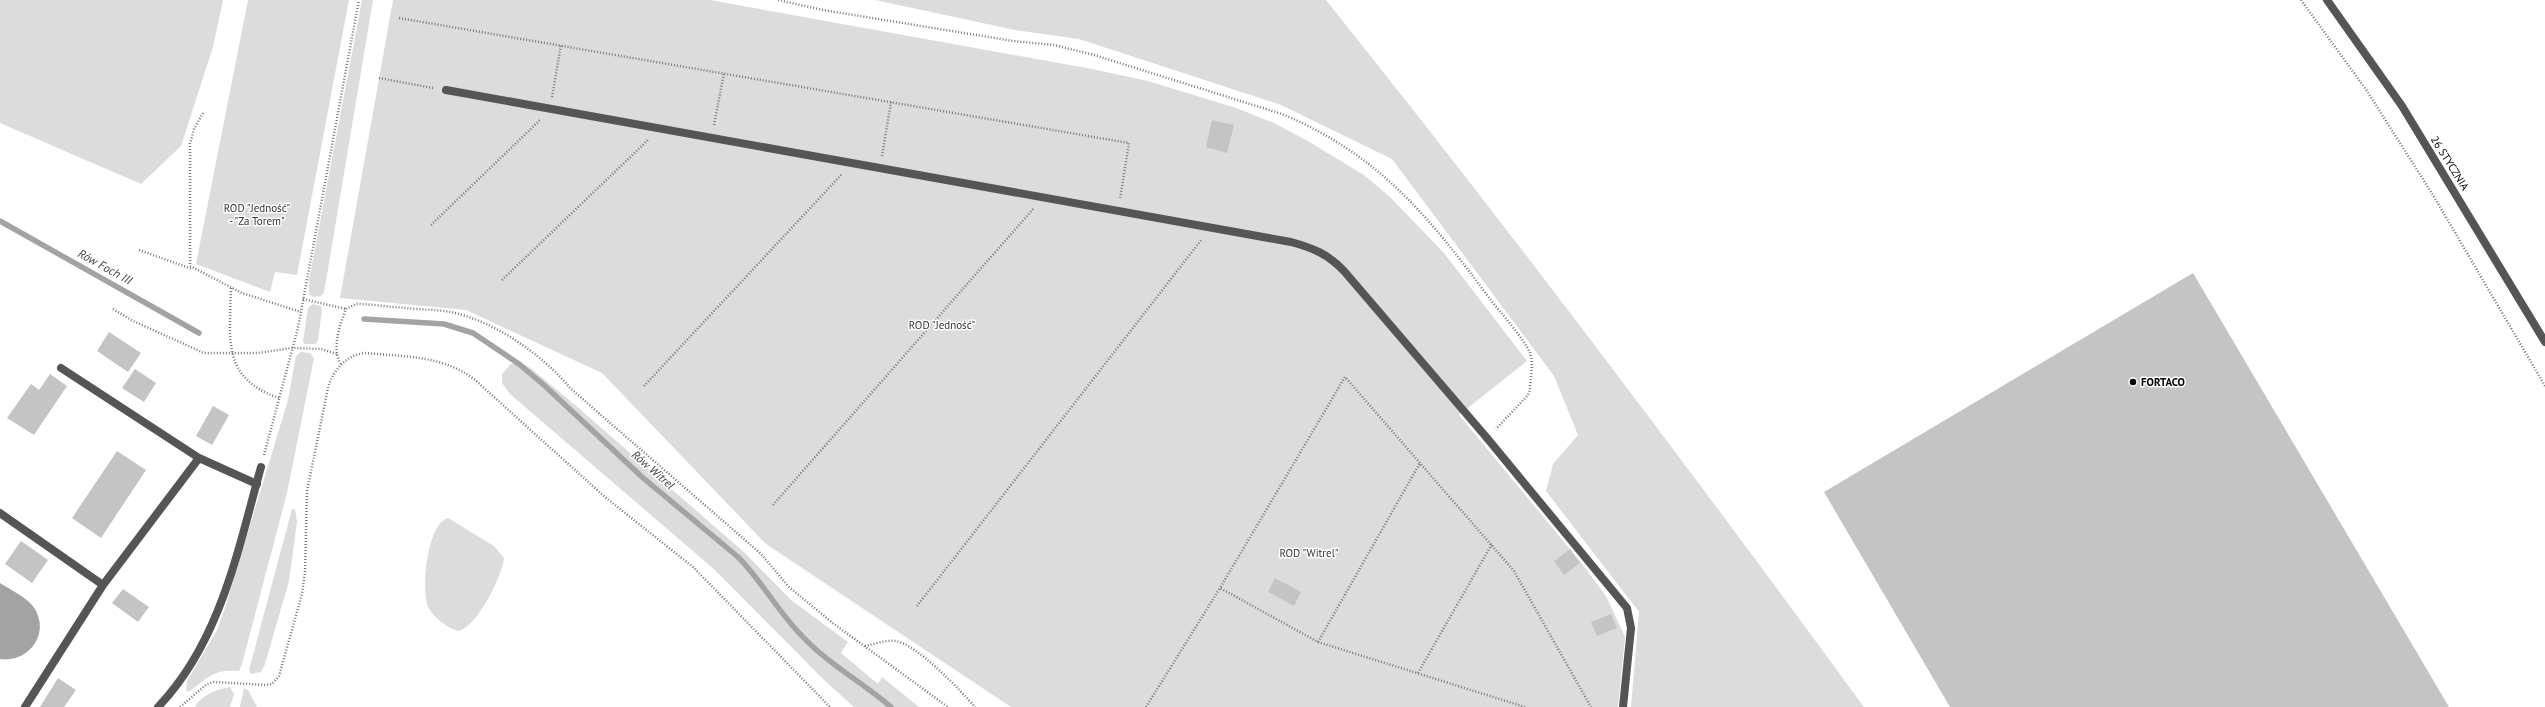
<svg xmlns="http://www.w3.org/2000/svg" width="2545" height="707" viewBox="0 0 2545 707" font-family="'PT Sans',sans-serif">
<rect width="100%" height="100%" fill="#fff"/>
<!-- green -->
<path fill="#dcdcdc" d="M0,0H223L213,47L181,146L141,184L0,123Z
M248,0H349L297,275L275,272L270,292L196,264Z
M362,0H373L324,293L321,296L313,297L309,294V280Z
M393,0H710L1092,69L1148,81L1236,108L1274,123L1306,140L1364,175L1390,197L1444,253L1527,361L1459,415L1583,565L1606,596L1625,637L1618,707H1011L766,544L602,373L466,310L340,298Z
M875,0H1326C1511,231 1689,468 1864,707H1631L1639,612L1546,491L1553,464L1578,435L1554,376L1392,159L1281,105L1079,39L1015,30Z
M313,304L321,306L322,310L318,340L316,344H304L303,341L308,308Z
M301,352L310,353L314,358L287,493L242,664L239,671C215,669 209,676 190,691H186L187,681L217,630L225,608L288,400L296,356Z
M520,362L532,369L575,405L745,553L791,600L848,642L841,653L878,684L882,677L919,707H854L826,682L715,570L510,394L502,383V374L511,364Z
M292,509H295L297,522L289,581L265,664L261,672L251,674L249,670Z
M448,518L494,546L504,558C502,577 477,626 459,631C448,629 430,615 427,604C422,585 427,524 448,518Z
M230,687L234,694L230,707H195C201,695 218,689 230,687Z
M244,688L248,690L257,707H240Z"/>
<!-- water -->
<path fill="#a3a3a3" d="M0,583C11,590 28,598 35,609C50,635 28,663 0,659Z"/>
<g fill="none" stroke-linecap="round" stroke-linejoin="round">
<!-- stream -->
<path stroke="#a3a3a3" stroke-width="5.5" d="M0,221L199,333
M364,319L444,324L473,333L519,364L545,386L642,477L738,557C762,581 778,612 802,636C828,664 862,682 891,707"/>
</g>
<!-- building -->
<path fill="#c4c4c4" d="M1212,120L1234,125L1227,153L1206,147Z
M2193,273L2449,707H1950L1824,492Z
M109,332L141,353L128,372L97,351Z
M135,369L156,383L144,402L122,388Z
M50,374L67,386L34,435L7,418L31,384L39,390Z
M213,406L229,415L212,445L196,436Z
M117,451L146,470L101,538L72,518Z
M21,541L48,560L32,583L5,564Z
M1570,549L1580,563L1564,575L1554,561Z
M1275,578L1301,592L1294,606L1268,592Z
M123,589L149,607L138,622L112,603Z
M1611,614L1617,628L1597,636L1591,622Z
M58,678L76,690L64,707H40Z"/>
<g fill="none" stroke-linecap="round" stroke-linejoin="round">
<!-- path -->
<path stroke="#777" stroke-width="2.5" stroke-dasharray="1 2" stroke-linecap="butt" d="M778,0L823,10L1013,41L1054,45L1094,55L1282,114C1380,155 1429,217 1490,299C1500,312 1525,340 1530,353C1534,364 1530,379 1530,390L1528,395L1496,429
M2301,0L2367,91L2433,195L2545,386
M399,18L1129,143L1120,199
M379,78L433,88
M552,97L561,45
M203,113L194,129L190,144V266L242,293L301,312
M714,125L724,73
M882,156L891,102
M431,225L540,120
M139,250L192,269
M502,280L648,140
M231,288C230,339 221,378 279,398
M303,299L346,309
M113,309L133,321L204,353H258L292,348L321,349L337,354
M341,364C331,350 340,324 346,309L356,304C372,304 389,307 405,308C420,310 436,309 450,312C493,320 543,355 570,388L761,554L789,587L834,624L948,707
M644,386L842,174
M264,455L298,328L359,0
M773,505L1034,208
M917,606L1202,239
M1318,642L1420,463
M865,646C874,644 885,640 895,641C916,643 961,691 975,707
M1418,673L1492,544
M180,707L207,684L214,682L266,685L272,684L279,676L302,594L305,572L307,491L328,388C333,370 347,354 366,353C406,357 441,355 474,379L605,497L693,567L830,707
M1146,707L1220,588
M1525,707L1318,642L1220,588L1345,377L1514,571L1591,707"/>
<!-- service -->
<path stroke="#555" stroke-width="8" d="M446,90L1291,242C1313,248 1328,254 1344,271L1487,438
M61,368L199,458L257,484
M0,513L103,585
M25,707L103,585L199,458"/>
<!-- minor -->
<path stroke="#555" stroke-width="8" d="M1487,438L1627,608L1631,628L1623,707
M158,707C220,643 238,550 261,467"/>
<!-- tertiary -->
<path stroke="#555" stroke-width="8" d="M2327,0L2402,106L2545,342"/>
</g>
<!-- markers -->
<circle fill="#000" stroke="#fff" stroke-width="1.5" cx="2133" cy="382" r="4"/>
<g text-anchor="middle" stroke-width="3" stroke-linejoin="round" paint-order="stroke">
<!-- street labels -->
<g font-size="11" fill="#000" stroke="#fff">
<text transform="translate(2450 163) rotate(58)" y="4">26 STYCZNIA</text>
</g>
<!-- park labels -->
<g font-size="11" fill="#333" stroke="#fff">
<text x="257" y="212">ROD "Jedność"<tspan x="257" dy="13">- "Za Torem"</tspan></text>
<text x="942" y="329">ROD "Jedność"</text>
<text x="1309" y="557">ROD "Witrel"</text>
</g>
<!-- poi labels -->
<g font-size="11" font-weight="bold" fill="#000" stroke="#fff" text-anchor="start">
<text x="2141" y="386">FORTACO</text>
</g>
<!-- water labels -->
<g font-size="12" font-style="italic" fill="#444" stroke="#fff">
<text transform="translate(105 267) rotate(29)" y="4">Rów Foch III</text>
<text transform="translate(653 470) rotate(41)" y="4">Rów Witrel</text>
</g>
</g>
</svg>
